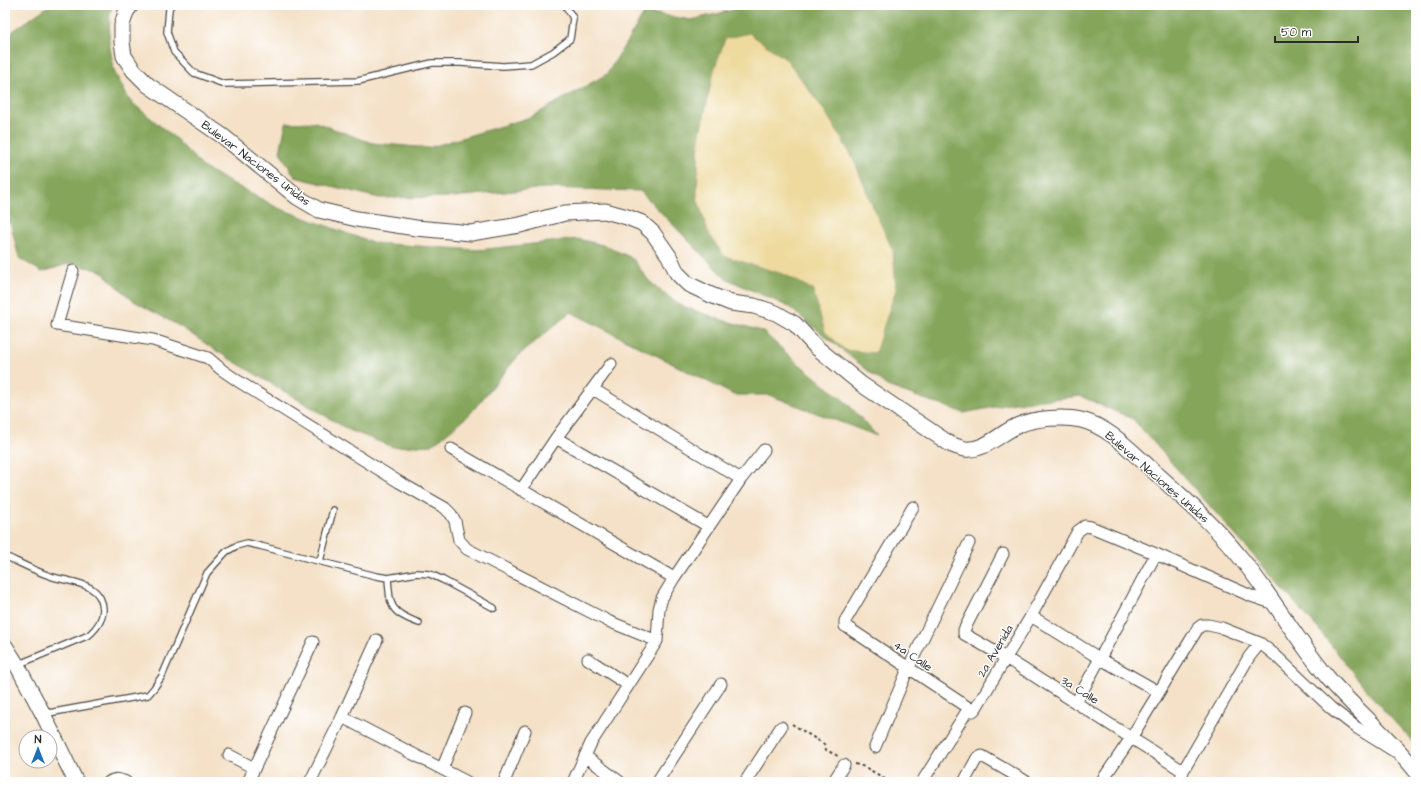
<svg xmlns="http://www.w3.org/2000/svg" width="1421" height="787" viewBox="0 0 1421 787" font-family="'Architects Daughter',sans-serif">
<rect width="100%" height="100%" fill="#fff"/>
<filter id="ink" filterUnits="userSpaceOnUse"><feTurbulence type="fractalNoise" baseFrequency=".025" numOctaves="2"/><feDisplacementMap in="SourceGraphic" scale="8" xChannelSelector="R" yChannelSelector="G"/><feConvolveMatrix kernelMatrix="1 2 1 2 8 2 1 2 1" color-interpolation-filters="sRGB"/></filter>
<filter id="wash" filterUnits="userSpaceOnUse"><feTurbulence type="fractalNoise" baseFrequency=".012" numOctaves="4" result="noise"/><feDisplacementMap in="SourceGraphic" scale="16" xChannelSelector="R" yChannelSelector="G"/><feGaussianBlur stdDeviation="0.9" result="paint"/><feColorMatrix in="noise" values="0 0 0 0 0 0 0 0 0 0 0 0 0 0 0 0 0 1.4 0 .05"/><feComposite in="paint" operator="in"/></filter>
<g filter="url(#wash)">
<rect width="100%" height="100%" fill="#f4e1c7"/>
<!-- forest -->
<path fill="#84a55a" stroke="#586842" d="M50,5H114L110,12L109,41L114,71L130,101L176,139L204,168L278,208L373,243L478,250L578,239L603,245L632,258L649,281L679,305L722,320L762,331L794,360L847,403L877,436L769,395H734L571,312L519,355L469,415L432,445L393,447L349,430L215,350L181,327L132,300L101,271L71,263L42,272L19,258L10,221L5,229V47L13,31Z
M754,5H1416V745L1378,704L1319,630L1133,419L1080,396L1015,403L964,413L887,386L789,307L725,278L640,191L545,188L454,197L379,198L295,177L280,152L286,123L315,122L372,143L428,148L531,117L607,74L645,12L691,20Z"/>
<!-- sand -->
<path fill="#eeda9e" stroke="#8c8264" d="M749,33L787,60L826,113L853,158L875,212L893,251L896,289L875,353L845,350L825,332L813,290L786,275L724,256L708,232L697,197L699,138L714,70L725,39Z"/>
</g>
<g filter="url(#ink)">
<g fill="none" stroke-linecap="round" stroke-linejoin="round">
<!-- lane casing -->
<g stroke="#494642" stroke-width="8">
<path id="lane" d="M171,5L169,9L167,32L174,52L194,73L224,84L358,81L432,63H461L503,66L531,64L553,52L570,39L573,18L565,5
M5,556C20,563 35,571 50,576C70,583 101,581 103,609C103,619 97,628 89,635L17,665
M320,561L333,510
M388,578C390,607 390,612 419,623
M43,714L148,695L154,688L162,676L207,573L226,552L236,546L247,543L260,546L376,576L388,578L417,573L430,574L443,580L494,608"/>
</g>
<!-- street casing -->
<g stroke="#494642" stroke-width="13">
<path id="street" d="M73,271L57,325L153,340L208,358L222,370L238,381L399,482L445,508L451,514L455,521L459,540L467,549L608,621L657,641
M593,389L741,479
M556,438L708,526
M451,449L674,578
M521,490L556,438L611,364
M913,507L845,621V626L847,627L969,708
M1003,554L964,630V634L1006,658L1183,771
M1031,616L1099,658L1159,692
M588,659L628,685
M1076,703L1156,554
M342,717L467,782
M875,747L908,669L969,543
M229,755L254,768
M585,756L620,782
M442,769L465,713
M109,782C115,778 119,779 126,782
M248,782L313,642
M310,782L342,717L377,640
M504,782L525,731
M573,782L591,743L657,641L659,609L662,598L674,578L741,479L764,450
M657,782L721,684
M745,782L781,727
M833,782L844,765
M922,782L969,708L973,711L976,708L1031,616L1078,531L1085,526L1091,527L1156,554L1251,596L1275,604
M964,782L977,758L982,756L1027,782
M1101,782L1131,738L1198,628L1202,625H1208L1222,628L1260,643L1275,655L1331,708L1357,728L1394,751
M1180,782L1183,771L1249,657L1260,643"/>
</g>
<!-- secondary casing -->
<g stroke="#494642" stroke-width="17">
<path id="secondary" d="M131,5L126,12L122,25V42L124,56L134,71L148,85L224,137L297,197L319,210L357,219L416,228L471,233L520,225L565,213L605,211L627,217L642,223L653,233L669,256L677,273L688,284L711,295L731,303L754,306L776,313L795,324L816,347L861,384L950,444C955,446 960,448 965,449C986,451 1001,432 1019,425C1035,418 1064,416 1081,420C1107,426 1129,449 1148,466C1180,495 1213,523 1240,557C1272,596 1297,641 1329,679C1357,711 1390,738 1416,771
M5,646L17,665L43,714L76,782"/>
</g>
<!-- path -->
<path stroke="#494642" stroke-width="2" stroke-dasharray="3 3" stroke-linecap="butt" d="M792,724L824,744L826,750L838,756
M855,764L865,767L891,782"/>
<!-- lane -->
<use href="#lane" stroke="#fff" stroke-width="5.5"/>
<!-- street -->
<use href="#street" stroke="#fff" stroke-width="11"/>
<!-- secondary -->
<use href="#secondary" stroke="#fff" stroke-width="15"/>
</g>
</g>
<g text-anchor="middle" stroke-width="3" stroke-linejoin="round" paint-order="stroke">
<!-- street labels -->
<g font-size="12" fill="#2b2b2b" stroke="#fff">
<text transform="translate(256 163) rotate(37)" y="4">Bulevar Naciones Unidas</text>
<text transform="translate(1157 477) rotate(41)" y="4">Bulevar Naciones Unidas</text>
<text transform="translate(995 651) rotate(-59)" y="4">2a Avenida</text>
<text transform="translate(913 656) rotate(34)" y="4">4a Calle</text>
<text transform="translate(1080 690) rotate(32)" y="4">3a Calle</text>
</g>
</g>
<!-- margin -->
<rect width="1421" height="787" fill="none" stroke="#fff" stroke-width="20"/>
<!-- north arrow -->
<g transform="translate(38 749)"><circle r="19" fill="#ffffff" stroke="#aaaaaa"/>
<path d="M0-3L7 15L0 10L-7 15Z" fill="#1f6fb2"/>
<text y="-6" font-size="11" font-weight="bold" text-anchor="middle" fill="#2b2b2b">N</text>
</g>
<!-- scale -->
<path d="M1275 36v6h83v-6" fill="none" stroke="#2b2b2b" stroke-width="2"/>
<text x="1281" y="36" font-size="12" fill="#2b2b2b" stroke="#ffffff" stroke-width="3" paint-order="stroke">50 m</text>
</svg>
